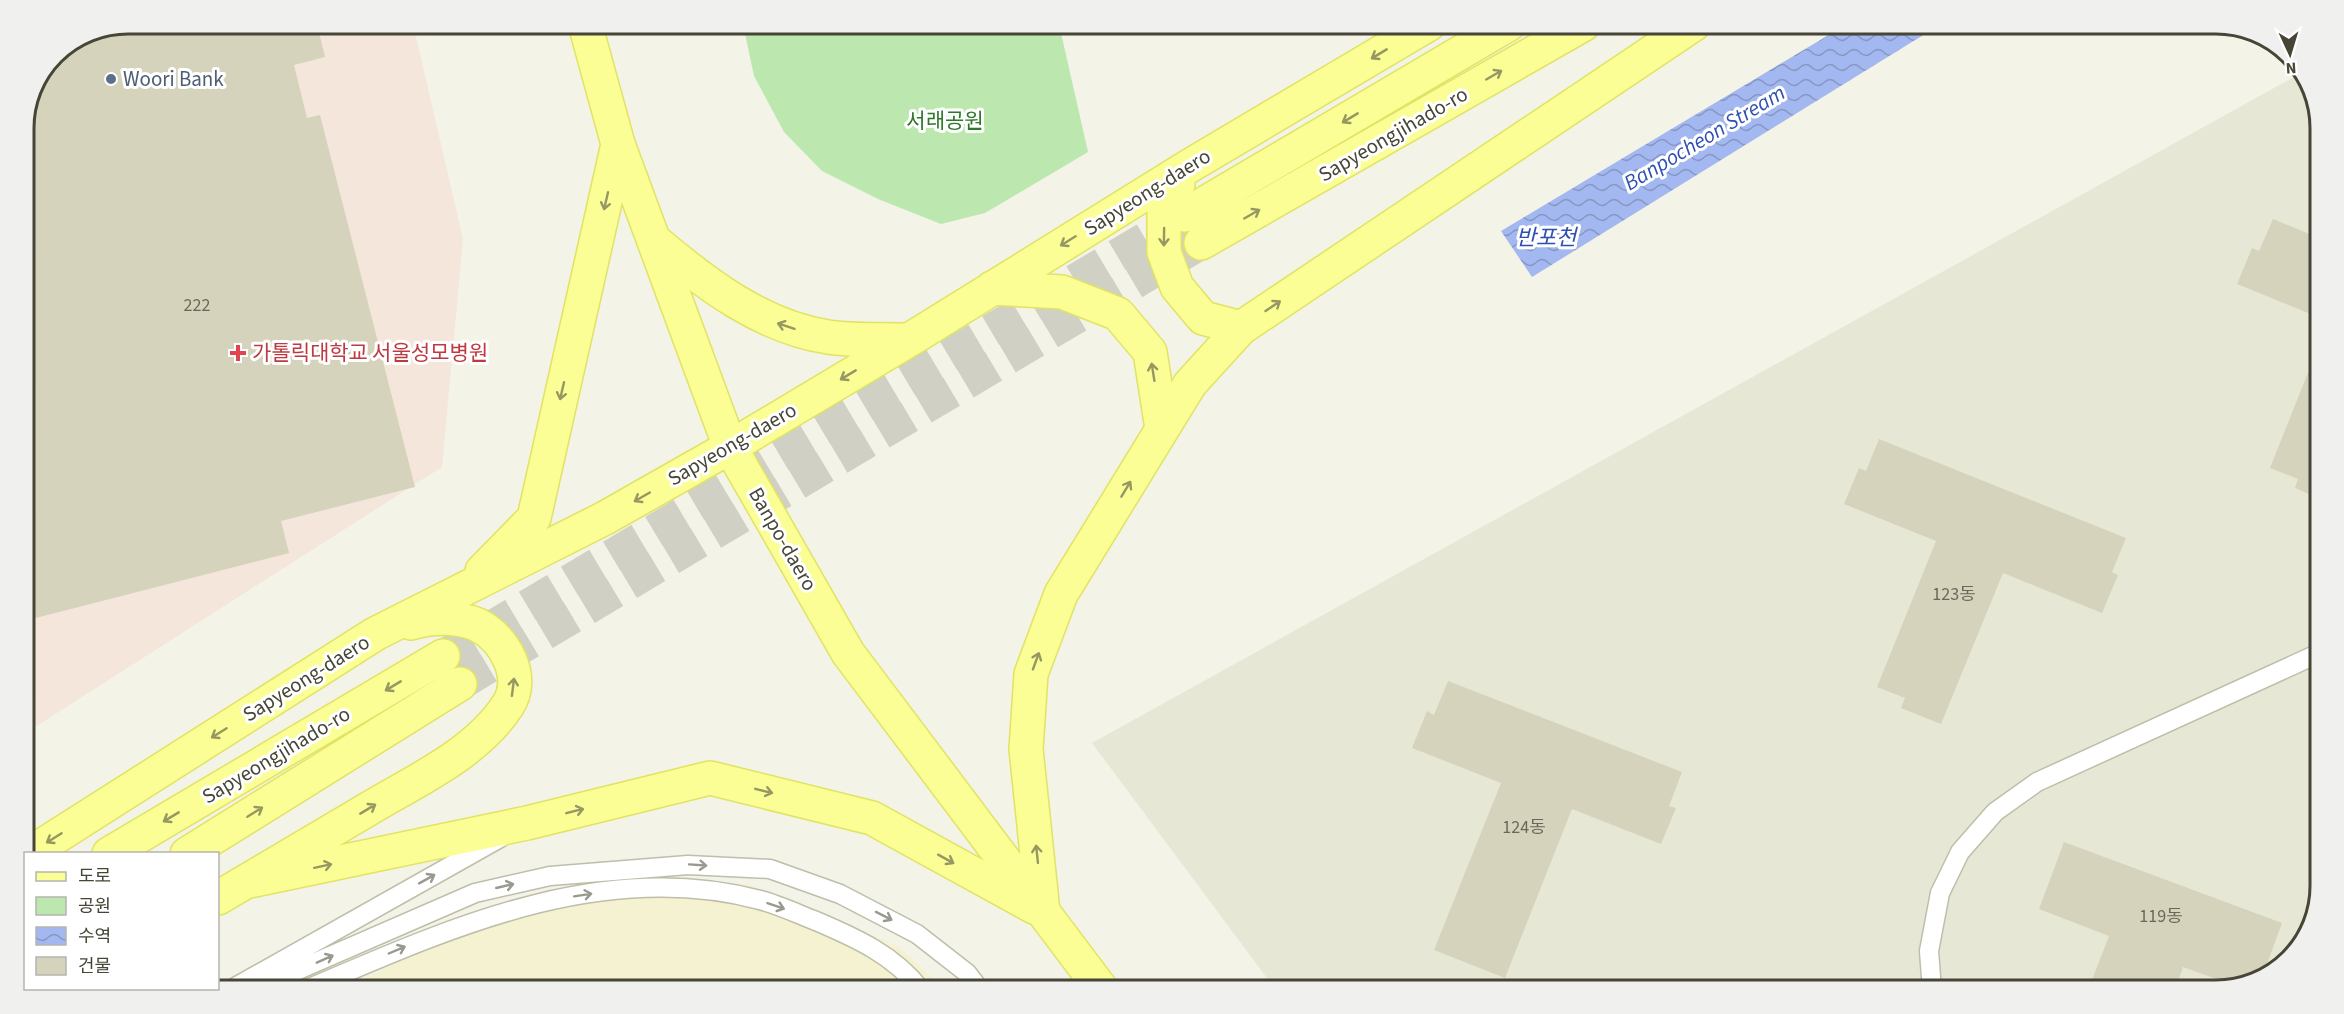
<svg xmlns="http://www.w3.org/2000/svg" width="2344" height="1014" viewBox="0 0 2344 1014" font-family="'Source Sans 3','Noto Sans KR',sans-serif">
<defs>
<pattern id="water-waves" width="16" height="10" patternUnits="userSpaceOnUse" patternTransform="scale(1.5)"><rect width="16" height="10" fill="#a3b8f0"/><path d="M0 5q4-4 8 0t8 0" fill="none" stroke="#8797c3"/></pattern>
</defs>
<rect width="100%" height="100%" fill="#f3f3e7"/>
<!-- residential -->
<path fill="#e7e7d5" d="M2303,72L2320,122L2312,925L2274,972L2215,990H1276L1092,743Z"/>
<!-- commercial -->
<path fill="#f5f2d2" d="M747,884L898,946L945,990H339L506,912Z"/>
<!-- medical -->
<path fill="#f4e6da" d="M129,24H413L463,239L442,467L24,734V122L55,55L89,32Z"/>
<!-- green -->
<path fill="#bce8af" d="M743,24H1059L1088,152L985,213L941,224L878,199L822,171L784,132L754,76Z"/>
<!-- water -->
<path fill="url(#water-waves)" d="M1847,24H1941L1532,277L1501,231Z"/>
<!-- building -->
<path fill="#d5d3bc" d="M129,24H317L325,57L294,65L307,118L320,115L415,487L281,521L289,553L24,621V122L55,55L89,32Z
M2273,219L2319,238L2318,317L2237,284L2252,248L2259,251Z
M2317,350H2318L2316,497L2295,488L2298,479L2270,468Z
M1879,439L2126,538L2112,572L2118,575L2102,613L2003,573L1941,724L1901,708L1905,698L1877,687L1936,541L1844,504L1859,468L1866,471Z
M24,647L36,689L24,692Z
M1448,681L1682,772L1669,806L1676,808L1661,844L1572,809L1505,978L1434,950L1501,783L1412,748L1427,711L1434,715Z
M2064,842L2282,923L2263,975L2233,985L2183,967L2175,990H2088L2109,936L2039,909Z"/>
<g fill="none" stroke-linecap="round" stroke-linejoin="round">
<!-- primary-tunnel -->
<path stroke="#d0d0c4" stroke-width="33" stroke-dasharray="33 16" stroke-linecap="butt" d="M443,656L1185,215
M460,684L1201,243"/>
<!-- lane casing -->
<g stroke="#bfbea9" stroke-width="21">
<path id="lane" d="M230,990L500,838
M252,990L475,893L550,876L688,865L770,869L840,894L917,934L967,973L980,990
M305,990C448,929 601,858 760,900C779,905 798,914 816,921C856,938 894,955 921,990
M1932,990L1929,951L1940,893L1960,852L1995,812L2037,782L2315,655"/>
</g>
<!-- primary casing -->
<g stroke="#e1e364" stroke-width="36">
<path id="primary" d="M585,24L618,144L730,447L848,653L1102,990
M1178,184L1164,207V252L1177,287L1203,318L1241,328
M1185,215L1509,24
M656,242C706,284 762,327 828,337C853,341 880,339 906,340
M1201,243L1584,24
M992,288L1062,292L1118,314L1150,352L1162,429
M482,571L534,518L618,144
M29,854L375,634L605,518L730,447L919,334L1191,165L1429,24
M109,854L443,656
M187,854L460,684
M245,882L527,823L710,778L872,818L1034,907
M218,898C268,868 319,838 370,808C417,780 477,753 508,705C526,677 505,639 478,625C458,616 431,617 411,623
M1043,912L1026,749L1031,674L1061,594L1190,384L1241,328L1694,24"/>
</g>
<!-- lane -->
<use href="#lane" stroke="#fff" stroke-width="18"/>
<!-- primary -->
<use href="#primary" stroke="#fafe95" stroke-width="33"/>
</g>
<!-- one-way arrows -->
<defs><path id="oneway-shaft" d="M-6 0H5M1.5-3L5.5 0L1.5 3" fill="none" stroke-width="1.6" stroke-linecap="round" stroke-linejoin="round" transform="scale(1.5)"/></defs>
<g stroke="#979861">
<use href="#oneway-shaft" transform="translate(1379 54) rotate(149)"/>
<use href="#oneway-shaft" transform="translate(1494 75) rotate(-30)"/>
<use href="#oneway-shaft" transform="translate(1350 118) rotate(149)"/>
<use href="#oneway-shaft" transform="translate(606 201) rotate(103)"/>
<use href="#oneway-shaft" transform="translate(1252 214) rotate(-30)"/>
<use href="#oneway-shaft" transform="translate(1164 237) rotate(91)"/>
<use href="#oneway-shaft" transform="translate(1068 241) rotate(148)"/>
<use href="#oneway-shaft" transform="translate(1273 306) rotate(-34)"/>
<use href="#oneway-shaft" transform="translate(786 326) rotate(-162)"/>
<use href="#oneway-shaft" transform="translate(1153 372) rotate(-99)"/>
<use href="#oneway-shaft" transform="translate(848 375) rotate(149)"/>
<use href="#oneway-shaft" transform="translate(562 391) rotate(103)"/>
<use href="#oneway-shaft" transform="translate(1126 489) rotate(-59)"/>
<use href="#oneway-shaft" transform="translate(642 497) rotate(150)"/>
<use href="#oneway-shaft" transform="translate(1036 661) rotate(-70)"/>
<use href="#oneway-shaft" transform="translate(393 686) rotate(149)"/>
<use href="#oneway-shaft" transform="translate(513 687) rotate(-83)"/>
<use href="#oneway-shaft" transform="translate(219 733) rotate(148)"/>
<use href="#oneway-shaft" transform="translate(764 791) rotate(14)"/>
<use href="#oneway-shaft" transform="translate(368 809) rotate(-31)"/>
<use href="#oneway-shaft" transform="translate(575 811) rotate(-14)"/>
<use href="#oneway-shaft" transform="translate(255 812) rotate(-32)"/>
<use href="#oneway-shaft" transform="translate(171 817) rotate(149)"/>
<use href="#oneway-shaft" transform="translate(54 838) rotate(148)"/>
<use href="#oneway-shaft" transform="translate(1037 854) rotate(-96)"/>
<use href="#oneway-shaft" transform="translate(946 859) rotate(29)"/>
<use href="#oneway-shaft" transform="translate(323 866) rotate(-12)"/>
</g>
<g stroke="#999990">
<use href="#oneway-shaft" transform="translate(698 865) rotate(4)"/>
<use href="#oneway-shaft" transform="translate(427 879) rotate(-29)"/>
<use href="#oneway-shaft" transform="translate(505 886) rotate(-13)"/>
<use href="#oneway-shaft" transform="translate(583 895) rotate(-9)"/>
<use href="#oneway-shaft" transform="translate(776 906) rotate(19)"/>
<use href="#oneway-shaft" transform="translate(884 916) rotate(27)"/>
<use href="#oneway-shaft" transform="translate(397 950) rotate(-23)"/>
<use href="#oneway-shaft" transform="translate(325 959) rotate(-24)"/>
</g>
<!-- markers -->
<circle fill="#5c6f8a" stroke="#fff" stroke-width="2" cx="111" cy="79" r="6"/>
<path fill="#e0444e" stroke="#fff" stroke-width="2" d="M235 344h6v6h6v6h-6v6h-6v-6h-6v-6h6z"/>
<g text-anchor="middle" stroke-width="6" stroke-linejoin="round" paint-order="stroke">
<!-- number labels -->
<g font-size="18" fill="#6a6858">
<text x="197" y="311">222</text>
<text x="1954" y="600">123동</text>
<text x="1524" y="833">124동</text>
<text x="2161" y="922">119동</text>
</g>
<!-- service labels -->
<g font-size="21" fill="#4e5e75" stroke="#fff" text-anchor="start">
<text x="123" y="86">Woori Bank</text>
</g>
<!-- park labels -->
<g font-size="21" fill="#2d7829" stroke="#fff">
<text x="945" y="128">서래공원</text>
</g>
<!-- street labels -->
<g font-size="21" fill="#464536" stroke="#fff">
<text transform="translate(1393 134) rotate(-30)" y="7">Sapyeongjihado-ro</text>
<text transform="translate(1147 192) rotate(-32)" y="7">Sapyeong-daero</text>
<text transform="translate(732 444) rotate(-30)" y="7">Sapyeong-daero</text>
<text transform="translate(783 539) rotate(60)" y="7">Banpo-daero</text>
<text transform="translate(306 678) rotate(-32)" y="7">Sapyeong-daero</text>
<text transform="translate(276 755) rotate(-31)" y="7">Sapyeongjihado-ro</text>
</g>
<!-- health labels -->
<g font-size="21" fill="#be3a42" stroke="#fff" text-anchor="start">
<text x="252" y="360">가톨릭대학교 서울성모병원</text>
</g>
<!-- water labels -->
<g font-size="22" font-style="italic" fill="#2f50b2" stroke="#fff">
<text transform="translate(1704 137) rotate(-31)" y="8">Banpocheon Stream</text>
<text x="1546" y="245">반포천</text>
</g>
</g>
<!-- crop -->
<path d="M0 0H2344V1014H0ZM128 34H2216A94 94 0 0 1 2310 128V886A94 94 0 0 1 2216 980H128A94 94 0 0 1 34 886V128A94 94 0 0 1 128 34Z" fill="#f0f0ef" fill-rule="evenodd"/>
<path fill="none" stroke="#464536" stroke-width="3" d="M128 34H2216A94 94 0 0 1 2310 128V886A94 94 0 0 1 2216 980H128A94 94 0 0 1 34 886V128A94 94 0 0 1 128 34Z"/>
<!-- legend -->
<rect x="24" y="852" width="195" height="138" fill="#ffffff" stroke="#b5b5af" stroke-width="1.5"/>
<rect x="36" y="872" width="30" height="9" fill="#fafe95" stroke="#b5b5af" stroke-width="1.5"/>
<text x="78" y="882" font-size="18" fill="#464536">도로</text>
<rect x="36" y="897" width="30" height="18" fill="#bce8af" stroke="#b5b5af" stroke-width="1.5"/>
<text x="78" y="912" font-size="18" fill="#464536">공원</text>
<rect x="36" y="927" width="30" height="18" fill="url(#water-waves)" stroke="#b5b5af" stroke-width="1.5"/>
<text x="78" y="942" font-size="18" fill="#464536">수역</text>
<rect x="36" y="957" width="30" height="18" fill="#d5d3bc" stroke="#b5b5af" stroke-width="1.5"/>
<text x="78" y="972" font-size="18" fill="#464536">건물</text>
<!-- north arrow -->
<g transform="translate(2290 54) rotate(176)" stroke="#ffffff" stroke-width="4.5" paint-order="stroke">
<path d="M0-4.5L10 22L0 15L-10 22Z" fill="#464536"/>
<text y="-9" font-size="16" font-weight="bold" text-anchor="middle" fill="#464536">N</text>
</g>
</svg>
